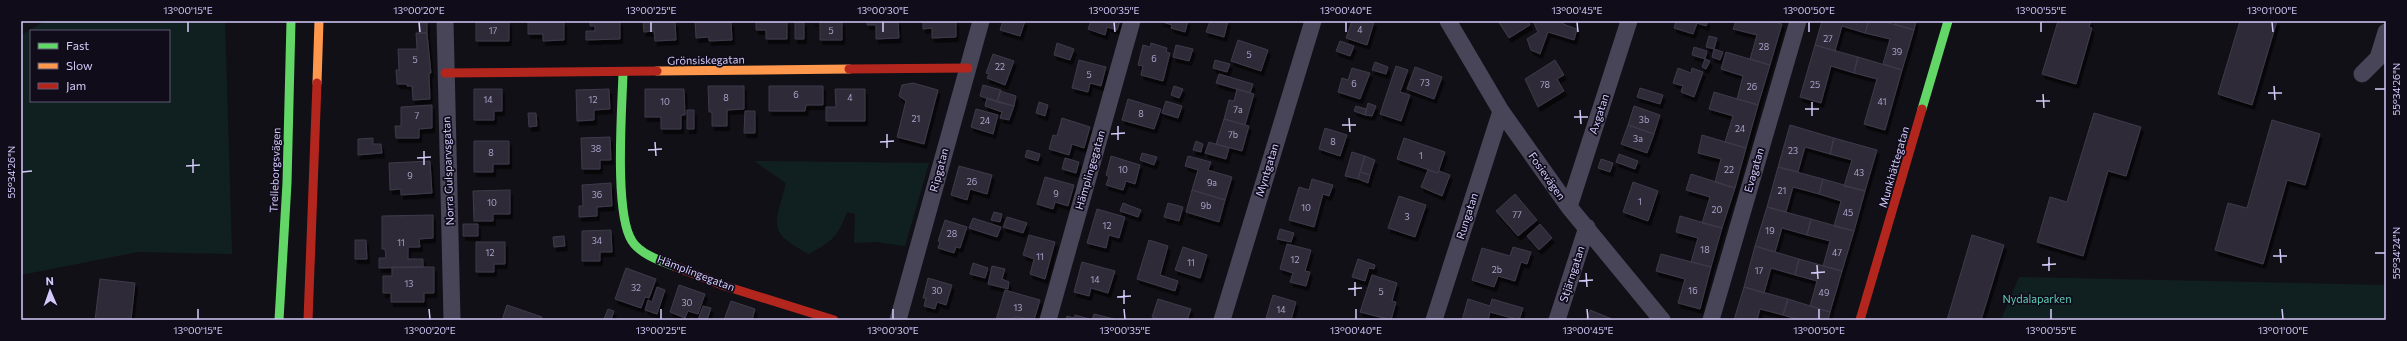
<svg xmlns="http://www.w3.org/2000/svg" width="2407" height="341" viewBox="0 0 2407 341" font-family="Commissioner,sans-serif">
<defs>
<filter id="shadow"><feDropShadow dx="2.5" dy="4.5" stdDeviation="0" flood-color="#0009"/></filter>
</defs>
<rect width="100%" height="100%" fill="#111016"/>
<!-- green -->
<path fill="#102021" fill-rule="evenodd" d="M45,21H225L232,254L138,252L21,275V35ZM31,31H169V101H31Z
M754,161L929,163L905,246L876,242L854,243L855,214L847,212C837,238 833,240 809,254C765,232 776,223 786,183Z
M2019,277L2386,285V320H2001Z"/>
<!-- building -->
<path fill="#2f2c39" stroke="#3e3a4a" filter="url(#shadow)" d="M419,21H427V33H419Z
M476,21H509V41H476Z
M528,21H564V40L543,41V34H528Z
M590,21H620V39L586,40V31H595V26H590Z
M643,21H675L676,40L655,41L654,31L644,32Z
M695,21H731L732,40L709,41V37L696,38Z
M756,21H787V39H766V30H756Z
M812,21H842V40H820V22Z
M867,21H898L899,38L876,39V25H867Z
M923,21H956V37L932,38V28L923,29Z
M1003,21H1025L1020,36L1000,30Z
M1091,21H1120L1117,30L1107,27L1105,35L1088,29Z
M1160,21H1188L1185,32L1171,28L1172,25Z
M1210,21H1228L1224,37L1206,32Z
M1352,21L1374,22L1367,45L1346,38Z
M1498,21H1528L1530,25L1509,38Z
M1533,21H1564L1563,24L1577,29L1574,40L1548,32L1540,54L1531,50L1527,39L1538,32Z
M1676,21H1708L1706,26L1697,23L1693,34L1674,28Z
M1736,21H1771L1782,24L1770,65L1750,59L1757,35L1733,29Z
M1822,21H1869L1865,33L1842,26L1835,51L1815,45Z
M1869,21H1882L1914,30L1902,70L1883,64L1890,39L1865,33Z
M1895,21H1916L1914,30L1894,24Z
M2058,21H2091L2089,27L2092,28L2076,84L2042,74Z
M2240,21H2277L2252,105L2218,94Z
M795,22H804V39H795Z
M416,33H427L431,73H429L430,99L413,100L412,86H407V84H397L396,70H399L398,49H417Z
M1709,36L1717,38L1714,49L1706,47Z
M1238,40L1268,50L1261,71L1231,61Z
M1340,41L1354,46L1350,56L1336,51Z
M1057,43L1074,49L1070,60L1054,55Z
M1151,43L1167,48L1166,52L1170,53L1163,81L1141,75L1143,66L1138,65L1143,45L1150,47Z
M1176,45L1193,49L1189,61L1173,57Z
M1815,45L1858,57L1854,73L1831,66L1821,103L1800,97Z
M1694,47L1707,51L1705,59L1692,55Z
M1714,49L1723,52L1720,60L1712,57Z
M1726,52L1770,65L1758,105L1737,99L1743,76L1721,69Z
M993,54L1014,61L1005,85L987,78L989,74L986,73Z
M1858,57L1902,70L1885,130L1864,124L1877,79L1854,73Z
M1705,59L1710,61L1706,69L1702,67Z
M1079,60L1106,67L1101,86L1090,83L1088,92L1072,88Z
M1215,60L1230,64L1227,72L1213,68Z
M1555,60L1564,75L1557,79L1564,91L1538,107L1525,79Z
M1375,62L1388,67L1386,74L1372,70Z
M1396,66L1408,70L1400,92L1410,95L1401,121L1380,114Z
M1415,67L1442,77L1434,99L1407,89Z
M1352,68L1370,73L1360,99L1338,92L1342,78L1348,80Z
M1678,68L1691,73L1692,68L1703,72L1694,97L1681,92L1683,86L1673,83Z
M1219,74L1253,84L1250,93L1216,83Z
M913,83L938,90L924,144L897,137L906,101L899,96L902,85Z
M983,85L1001,90L997,102L980,96Z
M708,86H744V109L727,110V126H712V112H709Z
M769,86H823V105H806L805,111H769Z
M1174,86L1183,89L1179,98L1171,95Z
M1640,88L1663,95L1660,104L1637,97Z
M474,89H502V111H494V120H474Z
M609,89L610,109L594,110V120L577,121L576,90Z
M645,89H684L685,115H681V129H661V117H645Z
M835,89H865V121H826V107H836Z
M1237,89L1254,94L1245,125L1224,119L1229,100L1234,101Z
M1000,91L1016,96L1014,106L997,102Z
M1714,92L1758,105L1746,148L1725,142L1733,116L1709,109Z
M987,98L1014,106L1009,120L1000,118L1002,112L985,106Z
M1128,99L1161,109L1154,129L1122,120Z
M1166,101L1182,106L1178,118L1162,113Z
M1039,102L1048,105L1045,116L1036,113Z
M1368,103L1376,106L1372,116L1365,115Z
M432,105V128L419,129V138H396L395,126H401V107Z
M1356,106L1366,109L1365,115L1354,111Z
M1634,106L1660,115L1654,134L1628,125Z
M976,109L998,115L993,134L971,127Z
M687,110H694V129H687Z
M745,111H755V133H744Z
M528,113H536L537,126L529,127Z
M2094,113L2141,127L2126,176L2108,171L2083,256L2037,242L2050,197L2067,202Z
M1062,118L1090,127L1084,148L1072,144L1069,155L1049,149L1053,135L1057,136Z
M1224,119L1249,126L1242,151L1216,144Z
M2272,120L2320,134L2305,185L2287,180L2263,264L2215,250L2228,203L2247,208Z
M1628,125L1654,134L1647,153L1621,144Z
M1790,125L1834,138L1830,154L1805,147L1798,172L1778,167Z
M1325,128L1347,135L1340,156L1319,149Z
M1702,135L1746,148L1735,188L1715,182L1721,159L1698,153Z
M610,137L611,160H600V169H582L581,138Z
M373,138V144H381L382,153L358,155V139Z
M1404,138L1445,152L1438,173L1397,159Z
M1834,138L1877,150L1865,191L1844,186L1852,160L1830,154Z
M474,141H509V164H493V172H474Z
M1196,141L1203,144L1201,152L1193,150Z
M1209,142L1229,148L1226,159L1205,153Z
M1027,150L1040,154L1038,161L1025,157Z
M1352,152L1365,156L1358,179L1345,176Z
M1142,153L1157,157L1154,165L1140,160Z
M1619,154L1638,161L1635,169L1616,162Z
M1111,156L1140,165L1135,184L1126,181L1123,190L1106,185L1109,177L1106,175Z
M1188,156L1211,162L1208,170L1232,177L1225,200L1192,190L1198,170L1185,166Z
M1365,156L1375,160L1370,175L1360,172Z
M1065,158L1079,162L1076,173L1062,169Z
M1601,159L1613,163L1610,172L1598,168Z
M430,161L432,193L401,195V189L390,190L389,163Z
M959,166L992,175L987,194L970,189L967,200L951,195Z
M1778,167L1823,179L1819,194L1793,187L1786,212L1767,207Z
M1428,170L1438,173L1439,171L1450,175L1442,196L1421,187Z
M1360,172L1370,175L1368,183L1358,179Z
M1691,174L1735,188L1722,228L1702,223L1710,197L1686,190Z
M1045,177L1074,185L1068,206L1055,202L1053,209L1037,204Z
M1312,179L1333,185L1329,196L1323,194L1314,227L1289,220L1299,187L1309,190Z
M1823,179L1865,191L1854,231L1834,226L1841,201L1819,194Z
M1633,182L1658,191L1648,221L1623,212Z
M611,183L612,206L597,207V216L579,217V206H583L582,185Z
M510,190V214H493V221H474L473,191Z
M1192,190L1225,200L1219,222L1186,212Z
M1515,194L1537,220L1518,236L1496,211Z
M1399,196L1426,205L1415,237L1388,228Z
M1123,203L1141,210L1138,217L1120,211Z
M1168,203L1183,207L1179,221L1164,217Z
M1767,207L1811,219L1807,235L1782,228L1775,252L1755,246Z
M1097,209L1125,217L1119,238L1109,235L1106,248L1087,243Z
M994,212L1002,214L1000,222L991,220Z
M433,215V238L419,239L420,247H408V259H423V267L379,268V258H386L385,249H382V216Z
M1680,216L1722,228L1711,267L1691,262L1698,238L1676,232Z
M1007,217L1027,223L1023,233L1003,227Z
M973,218L1001,227L997,237L969,228Z
M1811,219L1854,231L1842,271L1823,266L1830,241L1807,235Z
M945,220L967,227L960,248L956,247L954,253L938,248L940,242L938,241Z
M463,224H478V236H463Z
M1540,224L1552,238L1539,250L1527,236Z
M1280,229L1294,233L1291,242L1277,239Z
M611,230L612,252H600V261H582V231Z
M1029,235L1055,242L1045,279L1030,274L1034,259L1023,255Z
M1972,235L2004,245L1981,320H1947Z
M564,236L565,246L554,247L553,237Z
M355,240H366L367,259H355Z
M1149,240L1168,246L1160,275L1178,281L1175,291L1137,279Z
M476,242H505V264H494V272H476Z
M1287,244L1311,250L1305,271L1310,272L1306,286L1290,282L1293,273L1280,269Z
M1755,246L1799,259L1795,275L1771,268L1764,293L1744,287Z
M1183,247L1207,255L1200,278L1175,270Z
M1513,247L1531,252L1527,264L1521,262L1515,281L1498,276L1494,287L1472,280L1482,248L1510,256Z
M1661,254L1711,267L1700,309L1678,303L1685,279L1656,271Z
M1358,259L1375,265L1374,269L1369,268L1365,281L1352,277Z
M1799,259L1842,271L1830,312L1810,306L1817,281L1795,275Z
M1082,262L1115,271L1108,293L1091,288L1089,296L1074,292Z
M973,263L988,268L985,278L970,274Z
M992,266L1005,269L1002,279L1009,282L1008,289L988,284Z
M392,267H434V293H424V302H391V293H383V276H392Z
M626,268L656,279L649,298L645,297L641,308L615,299Z
M1372,275L1397,283L1392,301L1396,302L1391,320L1360,312Z
M928,278L952,285L946,305L937,302L935,309L924,306L926,298H923Z
M100,279L135,283L131,320H95Z
M679,285L705,294L698,314L688,311L685,318L670,312Z
M657,287L665,290L657,314L645,310L648,300L652,302Z
M1744,287L1788,299L1783,315L1760,309L1757,320H1734Z
M1005,290L1040,300L1034,320L1015,317L1014,320H996Z
M1273,295L1296,302L1291,320L1266,318Z
M1158,299L1191,309L1187,320H1161L1152,317Z
M1468,299L1490,306L1492,299L1523,308L1519,320L1490,312L1488,320H1462Z
M1788,299L1830,312L1828,320H1800L1783,315Z
M731,301L755,309L752,320H724Z
M507,305L542,317L541,320H502Z
M703,306L711,308L707,320H698Z
M608,309L614,311L611,320L604,319Z
M1590,310L1612,319L1611,320H1586Z
M1094,314L1114,319V320H1092Z
M1075,315L1090,319L1089,320H1066L1067,316L1074,318Z"/>
<g fill="none" stroke-linecap="round" stroke-linejoin="round">
<!-- street -->
<path stroke="#474557" stroke-width="17" d="M445,21L452,320
M1448,21L1501,111L1569,207L1662,320
M2362,74L2378,58L2386,32
M1569,207L1629,21
M898,320L981,21
M1048,320L1132,21
M1222,320L1313,21
M1434,320L1501,111
M1557,320L1587,227
M1711,320L1798,21"/>
<!-- fast -->
<path stroke="#63d668" stroke-width="9" d="M623,73C622,108 614,214 632,241C640,254 661,261 674,266
M1922,109L1948,21
M279,320L287,183L291,21"/>
<!-- slow -->
<path stroke="#ff974d" stroke-width="9" d="M657,71L849,69
M317,83L319,21"/>
<!-- jam -->
<path stroke="#b3261e" stroke-width="9" d="M849,69L968,68
M445,73L657,71
M674,266L725,286L834,320
M308,320L317,83
M1860,320L1922,109"/>
</g>
<!-- ticks -->
<path fill="none" stroke="#d3cafa" stroke-width="1.5" d="M188,22V32M419,22L420,32M651,22V32M883,22V32M1114,22L1115,32M1346,22V32M1577,22L1578,32M1809,22V32M2041,22V32M2272,22L2273,32M2274,86L2275,100M2375,89H2385M2268,93H2282M2043,94L2044,108M2036,101H2050M1812,102V116M1805,109H1819M1580,110L1581,124M1574,117H1588M1349,118L1350,132M1342,125H1356M1118,126V140M887,134V148M1111,134L1125,133M655,142L656,156M880,142L894,141M648,150L662,149M424,151V165M417,158L431,157M193,159V173M186,166L200,165M22,172L32,171M2280,249L2281,263M2375,253H2385M2273,256H2287M2049,257V271M1817,265L1818,279M2042,265L2056,264M1586,273L1587,287M1811,273L1825,272M1579,281L1593,280M1355,282V296M1348,289L1362,288M1124,290V304M1117,297L1131,296M198,309V319M429,309L430,319M661,309V319M893,309V319M1124,309L1125,319M1356,309V319M1587,309L1588,319M1819,309V319M2051,309V319M2282,309L2283,319"/>
<g text-anchor="middle" stroke-width="3.5" stroke-linejoin="round" paint-order="stroke">
<!-- number labels -->
<g font-size="9" fill="#aaa2ca">
<text x="1360" y="33">4</text>
<text x="493" y="34">17</text>
<text x="831" y="34">5</text>
<text x="1828" y="42">27</text>
<text x="1764" y="50">28</text>
<text x="1897" y="55">39</text>
<text x="1249" y="58">5</text>
<text x="1154" y="62">6</text>
<text x="415" y="63">5</text>
<text x="1000" y="70">22</text>
<text x="1089" y="78">5</text>
<text x="1425" y="86">73</text>
<text x="1354" y="87">6</text>
<text x="1545" y="88">78</text>
<text x="1815" y="88">25</text>
<text x="1752" y="90">26</text>
<text x="796" y="98">6</text>
<text x="726" y="101">8</text>
<text x="850" y="101">4</text>
<text x="488" y="103">14</text>
<text x="593" y="103">12</text>
<text x="665" y="105">10</text>
<text x="1882" y="105">41</text>
<text x="1238" y="113">7a</text>
<text x="1141" y="117">8</text>
<text x="417" y="119">7</text>
<text x="916" y="122">21</text>
<text x="1644" y="123">3b</text>
<text x="985" y="124">24</text>
<text x="1740" y="132">24</text>
<text x="1233" y="138">7b</text>
<text x="1638" y="142">3a</text>
<text x="1333" y="145">8</text>
<text x="596" y="152">38</text>
<text x="1793" y="154">23</text>
<text x="491" y="156">8</text>
<text x="1421" y="159">1</text>
<text x="1123" y="173">10</text>
<text x="1729" y="173">22</text>
<text x="1859" y="176">43</text>
<text x="410" y="179">9</text>
<text x="972" y="185">26</text>
<text x="1212" y="186">9a</text>
<text x="1782" y="194">21</text>
<text x="1056" y="197">9</text>
<text x="597" y="198">36</text>
<text x="1640" y="205">1</text>
<text x="492" y="206">10</text>
<text x="1206" y="209">9b</text>
<text x="1306" y="211">10</text>
<text x="1717" y="213">20</text>
<text x="1848" y="216">45</text>
<text x="1517" y="218">77</text>
<text x="1407" y="220">3</text>
<text x="1107" y="229">12</text>
<text x="1770" y="234">19</text>
<text x="952" y="237">28</text>
<text x="597" y="244">34</text>
<text x="401" y="246">11</text>
<text x="1705" y="253">18</text>
<text x="490" y="256">12</text>
<text x="1837" y="256">47</text>
<text x="1040" y="260">11</text>
<text x="1295" y="263">12</text>
<text x="1191" y="266">11</text>
<text x="1497" y="273">2b</text>
<text x="1759" y="274">17</text>
<text x="1095" y="283">14</text>
<text x="409" y="287">13</text>
<text x="636" y="291">32</text>
<text x="937" y="294">30</text>
<text x="1693" y="294">16</text>
<text x="1381" y="295">5</text>
<text x="1824" y="296">49</text>
<text x="687" y="306">30</text>
<text x="1018" y="311">13</text>
<text x="1281" y="313">14</text>
</g>
<!-- street labels -->
<g font-size="11" fill="#d3cafa" stroke="#100c1a">
<text transform="translate(706 60) rotate(-1)" y="4">Grönsiskegatan</text>
<text transform="translate(1599 114) rotate(-72)" y="4">Axgatan</text>
<text transform="translate(1894 167) rotate(-74)" y="4">Munkhättegatan</text>
<text transform="translate(275 170) rotate(-88)" y="4">Trelleborgsvägen</text>
<text transform="translate(939 170) rotate(-75)" y="4">Ripgatan</text>
<text transform="translate(1090 170) rotate(-74)" y="4">Hämplingegatan</text>
<text transform="translate(1267 170) rotate(-73)" y="4">Myntgatan</text>
<text transform="translate(1754 170) rotate(-74)" y="4">Evagatan</text>
<text transform="translate(448 171) rotate(-92)" y="4">Norra Gulsparvsgatan</text>
<text transform="translate(1547 176) rotate(55)" y="4">Fosievägen</text>
<text transform="translate(1467 216) rotate(-72)" y="4">Rungatan</text>
<text transform="translate(696 273) rotate(21)" y="4">Hämplingegatan</text>
<text transform="translate(1572 274) rotate(-72)" y="4">Stjärngatan</text>
</g>
<!-- park labels -->
<g font-size="11" fill="#5fd1bc" stroke="#100c1a">
<text x="2037" y="303">Nydalaparken</text>
</g>
</g>
<!-- border -->
<rect width="2407" height="341" fill="none" stroke="#100c1a" stroke-width="44"/>
<!-- legend -->
<rect x="30" y="30" width="140" height="72" fill="#100c1a" stroke="#5e5874"/>
<rect x="38" y="43" width="20" height="6" fill="#63d668" stroke="#5e5874"/>
<text x="66" y="50" font-size="12" fill="#d3cafa">Fast</text>
<rect x="38" y="63" width="20" height="6" fill="#ff974d" stroke="#5e5874"/>
<text x="66" y="70" font-size="12" fill="#d3cafa">Slow</text>
<rect x="38" y="83" width="20" height="6" fill="#b3261e" stroke="#5e5874"/>
<text x="66" y="90" font-size="12" fill="#d3cafa">Jam</text>
<!-- north arrow -->
<g transform="translate(50 291) rotate(358)" stroke="#100c1a" stroke-width="3" paint-order="stroke">
<path d="M0-3L7 15L0 10L-7 15Z" fill="#d3cafa"/>
<text y="-6" font-size="11" font-weight="bold" text-anchor="middle" fill="#d3cafa">N</text>
</g>
<rect x="22" y="22" width="2363" height="297" fill="none" stroke="#d3cafa" stroke-width="1.5"/>
<g font-size="10" text-anchor="middle" fill="#d3cafa">
<text x="188" y="14">13°00'15"E</text>
<text x="419" y="14">13°00'20"E</text>
<text x="651" y="14">13°00'25"E</text>
<text x="883" y="14">13°00'30"E</text>
<text x="1114" y="14">13°00'35"E</text>
<text x="1346" y="14">13°00'40"E</text>
<text x="1577" y="14">13°00'45"E</text>
<text x="1809" y="14">13°00'50"E</text>
<text x="2041" y="14">13°00'55"E</text>
<text x="2272" y="14">13°01'00"E</text>
<text transform="translate(2396 89) rotate(-90)" y="4">55°34'26"N</text>
<text transform="translate(11 172) rotate(-90)" y="4">55°34'26"N</text>
<text transform="translate(2396 253) rotate(-90)" y="4">55°34'24"N</text>
<text x="198" y="334">13°00'15"E</text>
<text x="430" y="334">13°00'20"E</text>
<text x="661" y="334">13°00'25"E</text>
<text x="893" y="334">13°00'30"E</text>
<text x="1125" y="334">13°00'35"E</text>
<text x="1356" y="334">13°00'40"E</text>
<text x="1588" y="334">13°00'45"E</text>
<text x="1819" y="334">13°00'50"E</text>
<text x="2051" y="334">13°00'55"E</text>
<text x="2283" y="334">13°01'00"E</text>
</g>
</svg>
